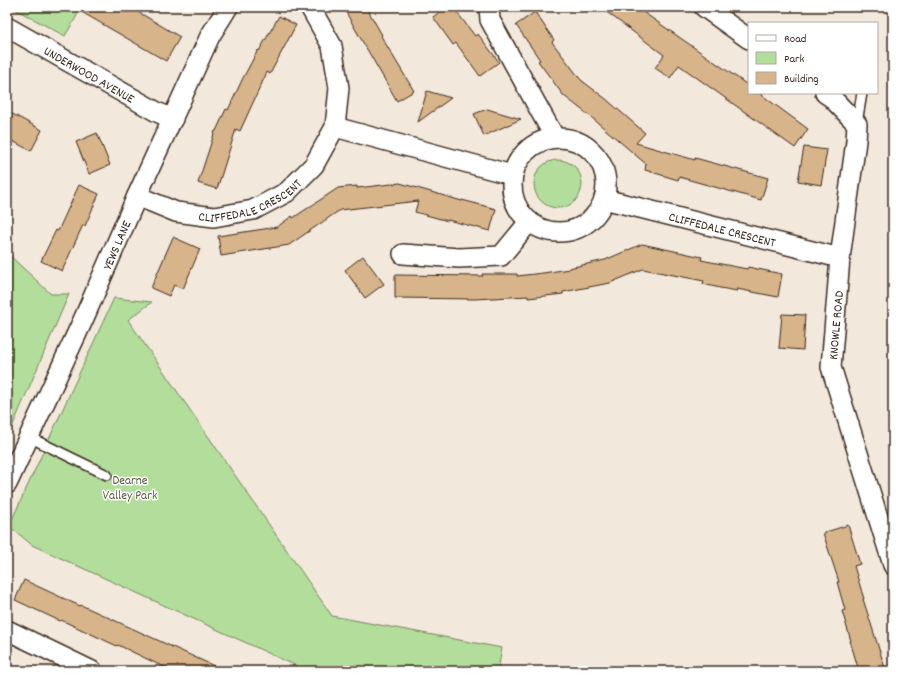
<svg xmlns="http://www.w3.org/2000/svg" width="900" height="678" viewBox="0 0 900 678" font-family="Dekko,sans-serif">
<rect width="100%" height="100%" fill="#f3e8dc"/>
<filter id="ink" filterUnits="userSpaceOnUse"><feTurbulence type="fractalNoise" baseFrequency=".025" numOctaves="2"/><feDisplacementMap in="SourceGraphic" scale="8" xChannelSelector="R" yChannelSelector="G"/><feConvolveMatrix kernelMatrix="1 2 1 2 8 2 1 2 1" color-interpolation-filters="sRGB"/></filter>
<g filter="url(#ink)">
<!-- green -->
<path fill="#b2dd9b" stroke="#76845c" d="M11,7H82L65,36Z
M534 184a24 24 0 1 1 48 0a24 24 0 1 1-48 0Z
M7,253L51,294H69L7,439Z
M114,298L152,302L128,320L332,616L502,648L498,671H300L301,668L32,545L9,526Z"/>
<!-- building -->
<path fill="#d7b489" stroke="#3b2a1e" d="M73,7H130L180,37L166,61Z
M343,7H366L382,35L381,36L414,91L397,101L357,32Z
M446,7H453L475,36L478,34L499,62L480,76L456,43L453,45L433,17Z
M600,7H636L749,86V93H759L808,129L795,148L679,65L670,78L655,68L664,55Z
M535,12L554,40L552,42L581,80L606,99L645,133L636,143L695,160V158L768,178L761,200L679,177L678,180L645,170L646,164L591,117L563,95L538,61L540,60L516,25Z
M279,16L296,25L270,74L267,72L240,131L236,129L217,189L198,183L215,131H216L226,109L228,110L243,78L258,50L259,51Z
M427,91L451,98L418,122Z
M487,109L521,119L484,136L474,114Z
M7,111L42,130L31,151L7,138Z
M97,133L110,165L89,174L76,142Z
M804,147L827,150L821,185L798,181Z
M400,183L462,201V200L496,209L490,231L448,220V221L415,212L418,201L340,210L289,245L221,256L218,236L277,227L292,216L293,218L338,188L357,186V188Z
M79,185L99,194L85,226L83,225L62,271L41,261L56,230L58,231Z
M173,237L200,249L183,289L174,285L169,296L151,288Z
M642,244L702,257L701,260L747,269L748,267L782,274L778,297L737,289V291L720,288L703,284L704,281L643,269L610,283L563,292V294L528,298V296L475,299L395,298V275L483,276L482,274H517V276L543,273L569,269V268L605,260Z
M363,256L384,284L365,298L345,270Z
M782,314L805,315L803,350L779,348Z
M848,525L860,564L854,566L864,599H863L886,671H859L850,641H851L842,611L845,610L837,582H839L823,533Z
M24,580L80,606L81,605L225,671H172L118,645L117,646L61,620L60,621L15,600Z"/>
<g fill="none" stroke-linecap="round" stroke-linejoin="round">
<!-- service casing -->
<g stroke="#3b2a1e" stroke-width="12">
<path id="service" d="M857,123L862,93
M29,437L107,475"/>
</g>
<!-- minor casing -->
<g stroke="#3b2a1e" stroke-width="22">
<g id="minor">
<path d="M489,7L490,20L555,138"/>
<path d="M704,7L749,39"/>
<path id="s1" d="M7,27L157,112L173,119"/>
<path d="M825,93L831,97L857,124L856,141L840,258L831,367L893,565"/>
<path d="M335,127L512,175"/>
<circle cx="559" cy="185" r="47"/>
<path id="s2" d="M137,196L176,212L214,217L253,210L287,192L314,165L335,127L339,88L332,46L310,7"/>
<path id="s3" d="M604,199L840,258"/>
<path d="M403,254L459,258L501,256L529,222"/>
<path id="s4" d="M7,484L84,318L137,196L210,36L228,7"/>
<path d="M7,630L92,671"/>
</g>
</g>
<!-- service -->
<use href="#service" stroke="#fff" stroke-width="9"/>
<!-- minor -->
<use href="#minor" stroke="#fff" stroke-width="19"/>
</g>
</g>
<g text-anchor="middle" stroke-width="3" stroke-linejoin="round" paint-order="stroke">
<!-- street labels -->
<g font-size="13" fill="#3b2a1e" stroke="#fff">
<text dy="5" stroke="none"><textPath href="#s1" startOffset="95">UNDERWOOD AVENUE</textPath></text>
<text dy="5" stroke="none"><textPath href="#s2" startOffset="120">CLIFFEDALE CRESCENT</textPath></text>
<text dy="5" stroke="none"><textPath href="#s3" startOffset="122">CLIFFEDALE CRESCENT</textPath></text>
<text dy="5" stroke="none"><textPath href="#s4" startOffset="263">YEWS LANE</textPath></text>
<text transform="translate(835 325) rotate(-85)" y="5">KNOWLE ROAD</text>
</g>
<!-- park labels -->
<g font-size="13" fill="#59573d" stroke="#fff">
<text x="130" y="484">Dearne<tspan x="130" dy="15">Valley Park</tspan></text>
</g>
</g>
<!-- margin -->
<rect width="900" height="678" fill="none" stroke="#fff" stroke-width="24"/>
<rect x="12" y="12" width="876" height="654" fill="none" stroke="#3b2a1e" stroke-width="1.5" filter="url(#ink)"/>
<!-- legend -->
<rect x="748" y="22" width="130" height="72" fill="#ffffff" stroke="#b1aaa5"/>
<rect x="756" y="35" width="20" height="6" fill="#ffffff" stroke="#b1aaa5"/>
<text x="784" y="42" font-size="12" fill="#3b2a1e">Road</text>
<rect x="756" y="52" width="20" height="12" fill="#b2dd9b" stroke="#b1aaa5"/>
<text x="784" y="62" font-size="12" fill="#3b2a1e">Park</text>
<rect x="756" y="72" width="20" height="12" fill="#d7b489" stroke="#b1aaa5"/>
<text x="784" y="82" font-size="12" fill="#3b2a1e">Building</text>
</svg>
